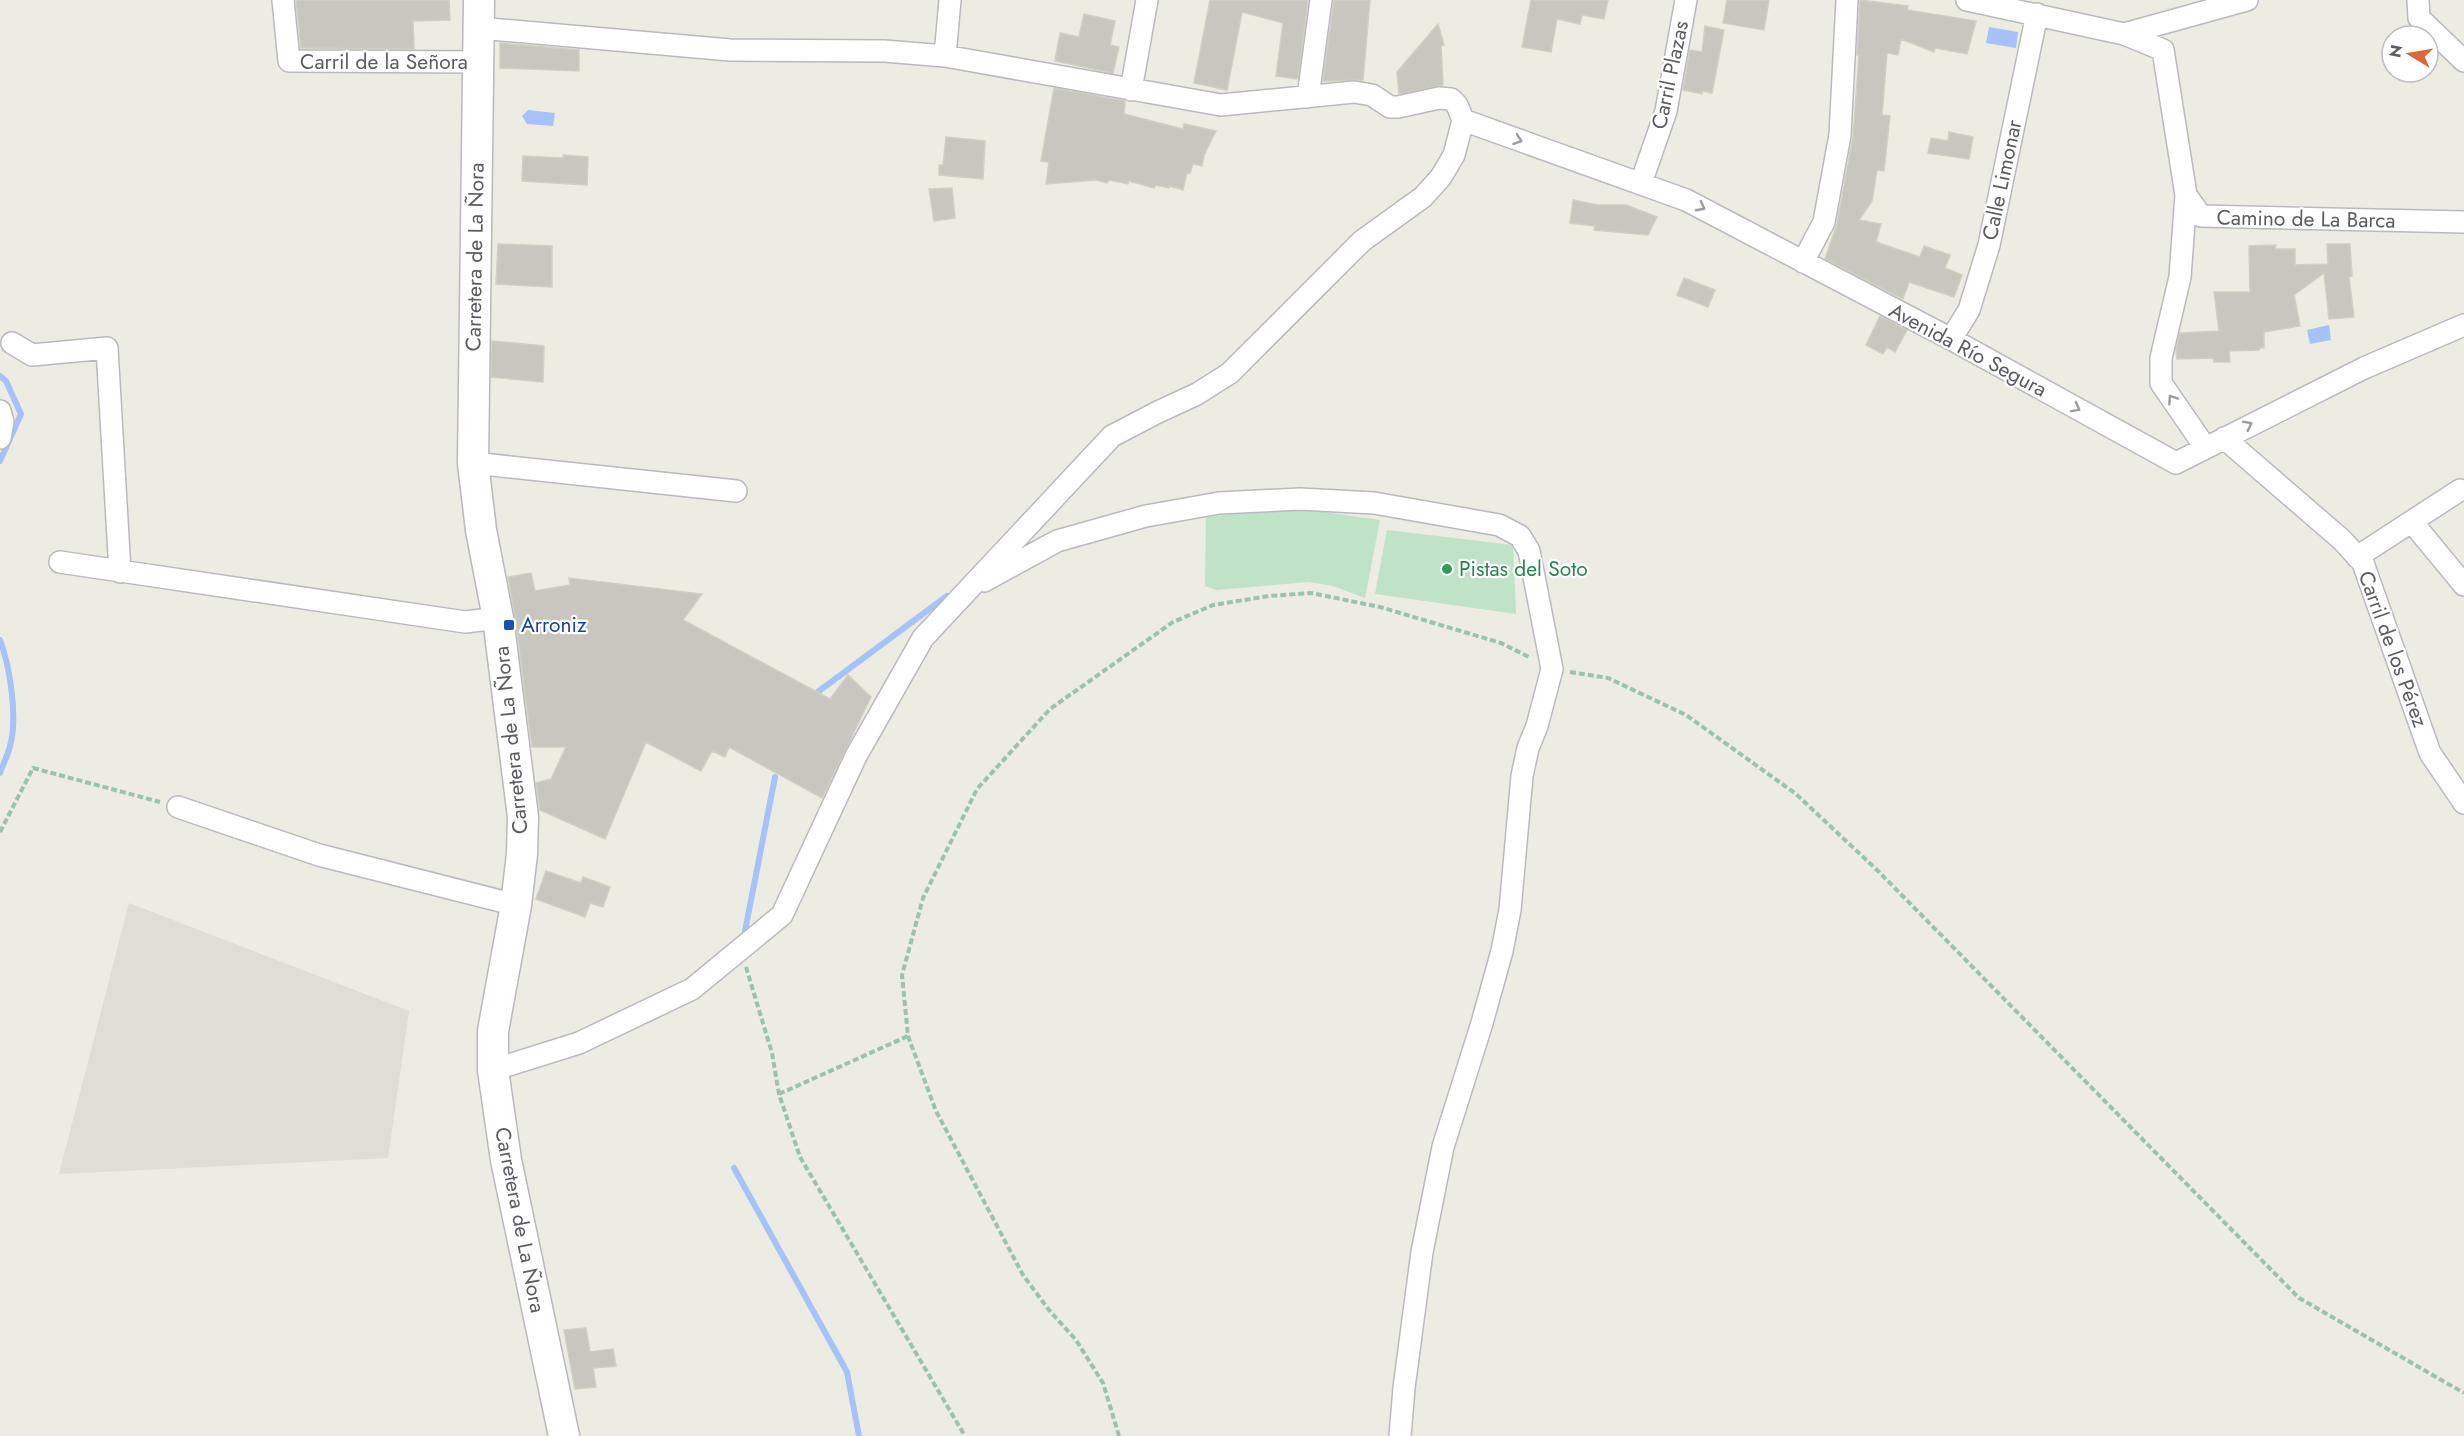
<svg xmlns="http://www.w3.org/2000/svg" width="2464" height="1436" viewBox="0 0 2464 1436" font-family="Jost,sans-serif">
<rect width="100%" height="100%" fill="#ecece2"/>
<!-- industrial -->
<path fill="#deddd6" d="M129,903L409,1011L388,1158L59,1174Z"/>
<!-- green -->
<path fill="#c0e2c7" d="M1271,510H1311L1380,520L1365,598L1333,586L1309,582L1216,590L1205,586L1206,517Z
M1387,530L1513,545L1516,614L1375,594Z"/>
<!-- water -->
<path fill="#a6c2f8" d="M1989,27L2018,32L2016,48L1986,43Z
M528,110L555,113L553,126L527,124L522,116Z
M2329,325L2331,340L2310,344L2307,330Z"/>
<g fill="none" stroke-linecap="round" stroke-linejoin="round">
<!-- stream -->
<path stroke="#a6c2f8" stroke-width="6" d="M0,376L6,381L21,414L0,461
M0,640C10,667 18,718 10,746C8,755 3,764 0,773
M819,691L947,596
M745,931L775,777
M734,1168L847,1372L859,1436"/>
</g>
<!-- building -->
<path fill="#c7c6bf" stroke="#d0cfc1" stroke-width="1.5" d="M296,0H449L450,20L413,21L414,49L301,48Z
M1210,0H1308L1298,79L1276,76L1283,23L1242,12L1227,90L1194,83Z
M1334,0H1370L1363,80L1323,81Z
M1531,0H1608L1604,19L1582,15L1580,24L1557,19L1551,52L1522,47Z
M1727,0H1769L1764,30L1723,23Z
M1860,0L1908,6L1907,10L1976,21L1967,54L1935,48L1934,52L1901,39L1898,55L1887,53L1882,115L1890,116L1884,171L1877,170L1872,201L1859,220L1881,224L1876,242L1920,257L1924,246L1950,255L1945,268L1962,275L1954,297L1909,282L1903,299L1825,259L1837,224L1853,137L1859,55H1857Z
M1084,14L1115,21L1110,45L1119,47L1113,73L1055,61L1060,33L1079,37Z
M1438,24L1444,45L1441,46L1443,85L1399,94L1397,72Z
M1705,26L1724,30L1712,93L1703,91L1702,94L1683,90L1690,50L1702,52Z
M500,43L579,50V71L500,68Z
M1054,88L1125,101L1124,114L1183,129L1184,124L1216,131L1204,155L1202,166L1193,164L1190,173L1187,172L1183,190L1170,186L1169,188L1156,185L1154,188L1129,181L1128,184L1109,180L1107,183L1096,180L1046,184L1049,162L1041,161Z
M1949,132L1973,137L1969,159L1928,153L1931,138L1948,141Z
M946,137L985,141L983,179L939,175V165H943Z
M563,155L588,157L587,185L522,181L523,156L563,158Z
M952,188L955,218L934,221L929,189Z
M1573,200L1598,205H1626L1657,217L1648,235L1594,230L1595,226L1570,223Z
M498,244L552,246V287L496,284Z
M2327,244H2350L2352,276L2349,277L2354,317L2329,319L2324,273L2294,295L2300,326L2264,332V348H2260L2259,350L2229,351L2230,362H2214L2213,358L2177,359L2176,349L2180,333L2219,331L2214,292H2250L2249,246L2276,245L2275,249H2295V265L2328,264Z
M1684,278L1715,290L1708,307L1677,295Z
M1880,316L1907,330L1895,352L1887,347L1883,354L1866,345Z
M492,341L544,346L543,382L491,377Z
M531,573L535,591L570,585L569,578L702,594L683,620L830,699L848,675L871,697L822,798L729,747L725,757L712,751L701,771L646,742L605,839L540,810L536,783L551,779L566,747H532L515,616L508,577Z
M546,871L581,883L583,877L610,887L603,907L590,903L585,917L536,899Z
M586,1328L590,1352L613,1349L616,1366L593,1368L596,1387L575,1389L564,1330Z"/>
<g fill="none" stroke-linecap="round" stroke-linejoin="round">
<!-- minor casing -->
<g stroke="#b9bac0" stroke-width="24">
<path id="minor" d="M283,0L289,61L479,62
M1967,0L2124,34L2163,50L2186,195L2201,216L2464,222
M2418,0L2419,18L2464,61
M479,28L730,50L884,51L945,56L1221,105L1354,92L1372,95L1390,107H1398L1439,98L1451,99L1457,105L1463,120L1454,155L1441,177L1423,197L1362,241L1230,373L1197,394L1158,412L1112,436L923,638L856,756L782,915L692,989L579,1043L493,1070
M2124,34L2247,0
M945,56L950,0
M1131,90L1147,0
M1308,97L1321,0
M1463,120L1686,200L1951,339L2176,463L2364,368L2464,325
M1641,183L1666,111L1686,0
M2186,195L2180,277L2161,358V383L2205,447
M1803,262L1824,222L1840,135L1847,0
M1951,339L1969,310L1989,245L2037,14
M12,343L32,355L107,348L120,572
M0,411L3,422L0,438
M2224,438L2342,540L2363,563L2430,753L2464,803
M473,463L736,491
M2412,522L2464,585
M2357,557L2460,490
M60,562L465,622L498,618
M984,581L1057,541L1146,516L1219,503L1300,499L1374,503L1499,525L1520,536L1529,551L1552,669L1537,726L1528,748L1522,776L1510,910L1502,951L1482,1023L1443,1147L1422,1252L1404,1388L1400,1436
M178,807L319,855L516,905"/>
</g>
<!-- secondary casing -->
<g stroke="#b8b9bf" stroke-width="33">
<path id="secondary" d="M479,0L473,463L481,530L498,618L523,817L522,854L516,905L493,1031V1070L506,1160L564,1436"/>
</g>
<!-- path -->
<path stroke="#9ac2ae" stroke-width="4" stroke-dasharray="6 3" stroke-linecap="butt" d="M1570,672L1608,678L1686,715L1796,794L1877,870L2299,1298L2464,1393
M0,832L33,768L160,802
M746,967L772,1053L779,1094L800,1157L965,1436
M779,1094L908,1036
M1119,1436L1103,1383L1076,1340L1049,1310L1023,1275L936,1111L908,1036L902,975L923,898L977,789L1050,709L1173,622L1213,605L1269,596L1311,593L1380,607L1501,643L1529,657"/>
<!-- minor -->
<use href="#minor" stroke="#fff" stroke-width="21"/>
<!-- secondary -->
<use href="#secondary" stroke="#fff" stroke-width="30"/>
</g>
<!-- one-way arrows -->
<defs><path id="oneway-chevron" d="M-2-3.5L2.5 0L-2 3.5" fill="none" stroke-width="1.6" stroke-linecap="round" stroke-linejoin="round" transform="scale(1.5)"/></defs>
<g stroke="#9c9da1">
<use href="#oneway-chevron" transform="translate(1518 140) rotate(19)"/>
<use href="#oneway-chevron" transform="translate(1701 207) rotate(28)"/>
<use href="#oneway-chevron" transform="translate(2172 399) rotate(-124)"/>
<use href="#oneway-chevron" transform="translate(2076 408) rotate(29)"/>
<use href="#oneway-chevron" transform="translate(2248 425) rotate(-27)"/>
</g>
<!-- markers -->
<circle fill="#2e9e5b" stroke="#fff" stroke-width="2" cx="1447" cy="569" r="6"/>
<rect fill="#1a4fb4" stroke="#fff" stroke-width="2" x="503" y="619" width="12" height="12" rx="3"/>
<g text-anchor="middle" stroke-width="4.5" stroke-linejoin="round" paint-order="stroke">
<!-- street labels -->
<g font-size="21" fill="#5a5c62" stroke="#fff">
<text x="384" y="69">Carril de la Señora</text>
<text transform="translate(1670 75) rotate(-78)" y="7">Carril Plazas</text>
<text transform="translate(2002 180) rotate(-78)" y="7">Calle Limonar</text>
<text transform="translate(2306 219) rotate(1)" y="7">Camino de La Barca</text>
<text transform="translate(475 257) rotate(-89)" y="7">Carretera de La Ñora</text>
<text transform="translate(1968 350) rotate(28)" y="7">Avenida Río Segura</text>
<text transform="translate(2393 649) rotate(70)" y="7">Carril de los Pérez</text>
<text transform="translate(511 740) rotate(-96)" y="7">Carretera de La Ñora</text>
<text transform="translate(520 1220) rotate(79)" y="7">Carretera de La Ñora</text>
</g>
<!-- leisure labels -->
<g font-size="21" fill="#27864d" stroke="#fff" text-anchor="start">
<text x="1459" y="576">Pistas del Soto</text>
</g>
<!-- transit labels -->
<g font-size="21" fill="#164399" stroke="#fff" text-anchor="start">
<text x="521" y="632">Arroniz</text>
</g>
</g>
<!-- north arrow -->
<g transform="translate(2410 54) rotate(281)"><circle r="28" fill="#ffffff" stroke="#bdbec0" stroke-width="1.5"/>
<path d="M0-4.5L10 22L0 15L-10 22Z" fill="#db6839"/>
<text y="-9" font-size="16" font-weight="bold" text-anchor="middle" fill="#5a5c62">N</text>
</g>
</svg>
